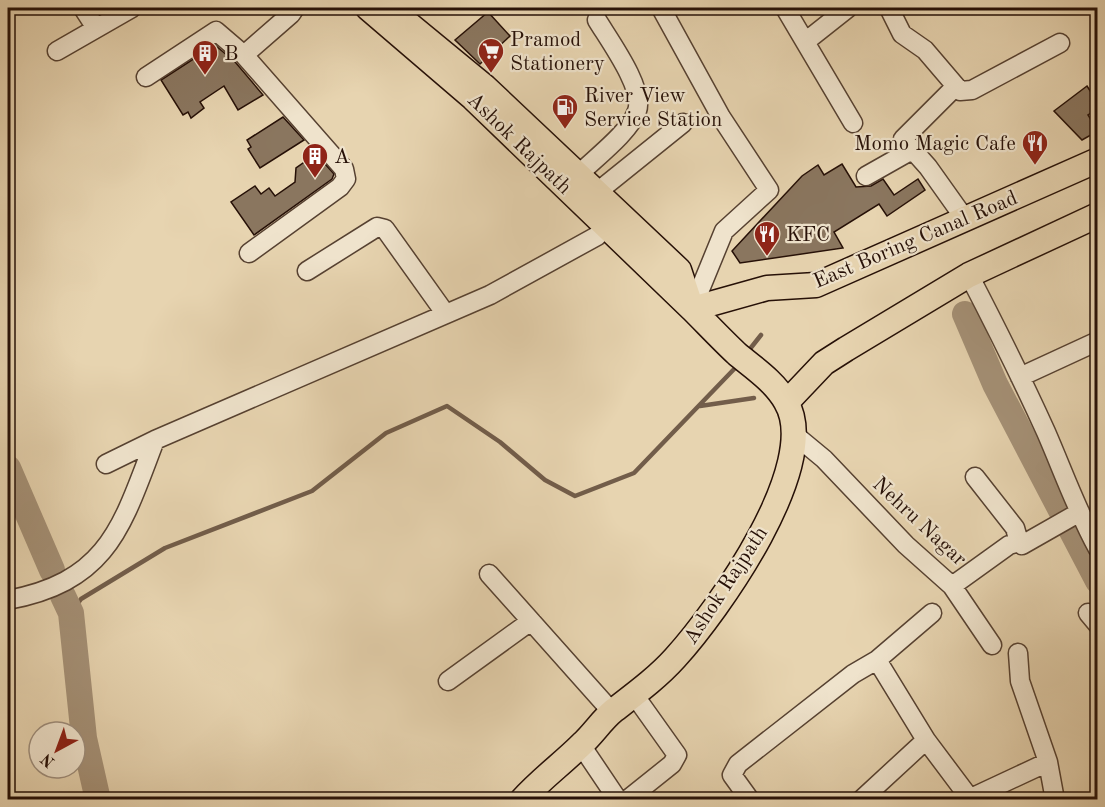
<svg xmlns="http://www.w3.org/2000/svg" width="1105" height="807" viewBox="0 0 1105 807" font-family="'Old Standard TT',serif">
<rect width="100%" height="100%" fill="#e7d4b0"/>
<filter id="stains"><feTurbulence type="fractalNoise" baseFrequency=".00333" numOctaves="4"/><feColorMatrix values="0 0 0 0 .2 0 0 0 0 .09 0 0 0 0 .02 0 0 0 .5 -.17"/></filter>
<radialGradient id="worn" r=".72"><stop offset=".6" stop-color="#630" stop-opacity="0"/><stop offset="1" stop-color="#630" stop-opacity=".3"/></radialGradient>
<g fill="none" stroke-linecap="round" stroke-linejoin="round">
<!-- stream -->
<path stroke="#725d4a" stroke-width="4.5" d="M746,354L761,335
M700,406L754,398
M71,613L81,599L165,548L312,491L386,433L447,406L500,442L545,480L575,496L634,473L738,365"/>
<!-- river -->
<path stroke="#a59177" stroke-width="26" d="M965,314L995,384L1098,581
M8,468L52,570
M63,596L71,613L84,738L98,800"/>
</g>
<!-- building -->
<path fill="#8a765f" stroke="#261007" stroke-width="1.5" d="M488,12L510,36L480,64L455,40Z
M215,45L236,63L263,95L238,110L224,86L200,102L204,108L191,118L188,112L183,115L161,80Z
M1087,86L1098,103V108L1088,115L1098,131L1082,140L1054,111Z
M283,117L304,140L260,168L248,149L251,147L247,140Z
M316,154L334,174L332,179L254,235L231,202L255,186L261,194L269,188L275,196L295,182L296,168Z
M842,164L856,187L871,186L883,179L894,195L918,179L925,190L887,216L879,204L834,232L843,248L740,263L732,251L802,176L818,165L824,175Z"/>
<g fill="none" stroke-linecap="round" stroke-linejoin="round">
<!-- minor casing -->
<g stroke="#564131" stroke-width="21">
<path id="minor" d="M83,8L96,28
M661,8L721,117L769,190L724,231L692,309
M785,8L853,123
M889,8L902,34L925,50L960,91L972,90L1060,43
M805,42L848,8
M57,51L132,8
M146,77L216,31L244,55
M955,87L903,139L928,167L965,219
M578,175C594,159 630,132 637,111C645,89 609,40 597,20
M866,176L912,150
M596,193L683,123
M249,253L340,187L346,179L344,169L244,55L291,14L295,8
M307,271L377,227L385,229L445,313
M969,275C996,327 1022,379 1046,432C1063,471 1077,511 1098,549
M1020,377L1098,341
M795,435L824,459L906,545L952,586L1009,545L1019,542L1022,545L1080,512
M106,464L155,440L490,295L597,236L606,225
M975,477L1015,528L1019,542
M489,574L612,712
M952,586L992,645
M8,600C109,581 122,526 155,440
M1088,613L1098,625
M1018,653L1020,681L1048,762L1055,800
M448,681L531,621
M926,740L971,800
M581,745L618,800
M971,798L1048,762
M627,800L672,764L677,755L635,696
M750,800L732,775L738,764L853,674L877,660L932,613
M861,800L926,740L877,660"/>
</g>
<!-- major casing -->
<g stroke="#261007" stroke-width="27">
<path id="major" d="M368,8L473,98L692,309L679,270L485,87L389,8
M787,402L824,363L846,349L969,275L1098,215
M522,800C541,779 563,763 582,744C593,734 602,720 613,711C635,694 657,678 675,658C717,612 823,464 786,402C775,382 754,368 737,354C722,340 707,324 692,309L767,288L816,285L1098,160"/>
</g>
<!-- minor -->
<use href="#minor" stroke="#efe3cc" stroke-width="18"/>
<!-- major -->
<use href="#major" stroke="#e7d4b0" stroke-width="24"/>
</g>
<!-- icons -->
<defs>
<g id="supermarket-pin" transform="scale(1.35)"><path d="M0 17L-7.5 6A9.5 9.5 0 1 1 7.5 6Z" fill="#8f2418" stroke="#efe3cc"/><path d="M-6-5.5h2.5l.6 2H6L4.5 2H-2.5L-4.4-4H-6ZM-1.5 3.2a1.3 1.3 0 1 0 .1 0ZM3 3.2a1.3 1.3 0 1 0 .1 0Z" fill="#fff"/></g>
<g id="building-pin" transform="scale(1.35)"><path d="M0 17L-7.5 6A9.5 9.5 0 1 1 7.5 6Z" fill="#8f2418" stroke="#efe3cc"/><path d="M-4-6H4V6H1V3H-1V6H-4ZM-2.5-4.3h1.7v1.8h-1.7ZM.8-4.3h1.7v1.8H.8ZM-2.5-1h1.7V.8h-1.7ZM.8-1h1.7V.8H.8Z" fill="#fff"/></g>
<g id="fuel-pin" transform="scale(1.35)"><path d="M0 17L-7.5 6A9.5 9.5 0 1 1 7.5 6Z" fill="#8f2418" stroke="#efe3cc"/><path d="M-5.5-6h7V0h2V4h1.3V-2.5L3-4.5l.8-.8L6-3V5H2.5V1h-1V6h-7ZM-4.2-4.7v3.2H.2V-4.7Z" fill="#fff"/></g>
<g id="restaurant-pin" transform="scale(1.35)"><path d="M0 17L-7.5 6A9.5 9.5 0 1 1 7.5 6Z" fill="#8f2418" stroke="#efe3cc"/><path d="M-5-6h1v4h1v-4h1v4h1v-4h1v5L-1.5 .5V6h-2V.5L-5-1ZM5-6V6H3V1.5H1.5Q1.5-4 5-6Z" fill="#fff"/></g>
</defs>
<g fill-rule="evenodd">
<use href="#supermarket-pin" x="491" y="51"/>
<use href="#building-pin" x="205" y="53"/>
<use href="#fuel-pin" x="565" y="107"/>
<use href="#restaurant-pin" x="1035" y="143"/>
<use href="#building-pin" x="315" y="156"/>
<use href="#restaurant-pin" x="767" y="234"/>
</g>
<g text-anchor="middle" stroke-width="4.5" stroke-linejoin="round" paint-order="stroke">
<!-- poi labels -->
<g font-size="21" fill="#261007" stroke="#efe3cc" text-anchor="start">
<text x="510" y="46">Pramod<tspan x="510" dy="24">Stationery</tspan></text>
<text x="224" y="60">B</text>
<text x="584" y="102">River View<tspan x="584" dy="24">Service Station</tspan></text>
<text x="1016" y="150" text-anchor="end">Momo Magic Cafe</text>
<text x="334" y="163">A</text>
<text x="786" y="241">KFC</text>
</g>
<!-- street labels -->
<g font-size="21" fill="#261007" stroke="#efe3cc">
<text transform="translate(520 143) rotate(44)" y="7">Ashok Rajpath</text>
<text transform="translate(915 239) rotate(-23)" y="7">East Boring Canal Road</text>
<text transform="translate(920 521) rotate(43)" y="7">Nehru Nagar</text>
<text transform="translate(725 585) rotate(-57)" y="7">Ashok Rajpath</text>
</g>
</g>
<!-- margin -->
<rect width="1105" height="807" fill="none" stroke="#e7d4b0" stroke-width="30"/>
<rect x="9" y="9" width="1087" height="789" fill="none" stroke="#261007" stroke-width="3"/>
<rect x="15" y="15" width="1075" height="777" fill="none" stroke="#261007" stroke-width="1.5"/>
<!-- north arrow -->
<g transform="translate(57 750) rotate(221)"><circle r="28" fill="#efe3cc" stroke="#9f8f7d" stroke-width="1.5"/>
<path d="M0-4.5L10 22L0 15L-10 22Z" fill="#8f2418"/>
<text y="-9" font-size="16" font-weight="bold" text-anchor="middle" fill="#261007">N</text>
</g>
<rect width="100%" height="100%" filter="url(#stains)"/>
<rect width="100%" height="100%" fill="url(#worn)"/>
</svg>
